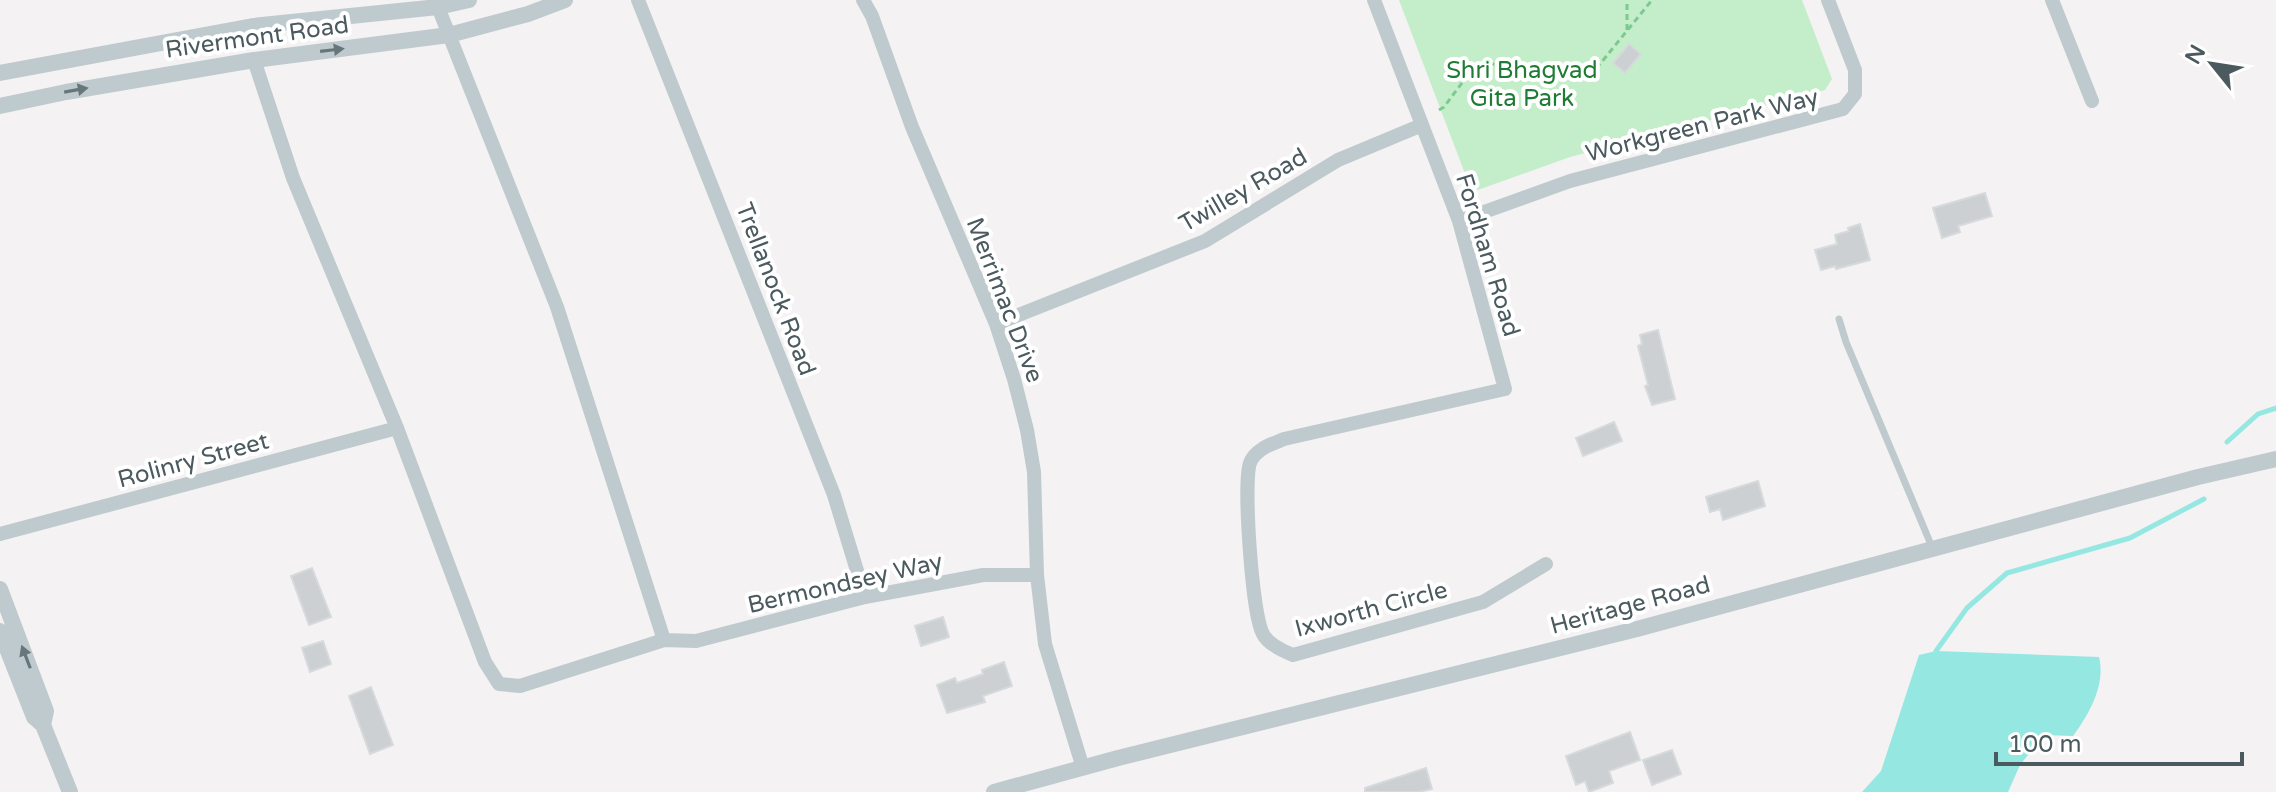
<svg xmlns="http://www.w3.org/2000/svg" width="2276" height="792" viewBox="0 0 2276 792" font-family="'Varela Round',sans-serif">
<rect width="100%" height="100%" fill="#f4f2f2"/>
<!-- green -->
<path fill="#c4edc9" d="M1399,0H1802L1832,79L1825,90L1570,157L1472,192Z"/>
<!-- water -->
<path fill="#95e7e2" d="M1936,651L2099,657C2106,685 2089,714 2073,736L2044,735L2020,765L2008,792H1862L1881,771L1919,655Z"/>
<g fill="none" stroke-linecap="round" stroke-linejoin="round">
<!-- stream -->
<path stroke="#95e7e2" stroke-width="5" d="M2227,442L2258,414L2276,408
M1936,651L1967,608L2007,573L2130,538L2204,499"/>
</g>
<!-- building -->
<path fill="#ccd0d3" stroke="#d6dadc" stroke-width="2" d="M1629,44L1641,54L1625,73L1613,63Z
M1985,193L1992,216L1958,226L1960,232L1942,238L1933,208Z
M1860,224L1870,260L1836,269L1835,266L1821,270L1815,250L1837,244L1835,235L1849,231L1848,228Z
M1658,330L1675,399L1652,405L1645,386L1648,385L1638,346L1642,344L1640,335Z
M1614,422L1622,441L1583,456L1576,438Z
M1758,481L1765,506L1723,520L1720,509L1710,512L1706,497Z
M312,568L331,617L309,625L291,576Z
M943,617L949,637L921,646L915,626Z
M323,641L331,664L310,672L302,648Z
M1004,662L1012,686L983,696L985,702L947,713L937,685L955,678L957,683L983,674L982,670Z
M371,687L393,745L370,754L349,696Z
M1630,732L1640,760L1609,771L1613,783L1589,792L1585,781L1576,785L1566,756Z
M1672,750L1681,774L1652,785L1643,760Z
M1426,768L1432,789L1419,792H1365V788Z"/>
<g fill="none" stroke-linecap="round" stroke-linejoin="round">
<!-- path -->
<path stroke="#7ec990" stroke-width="3" stroke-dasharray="6 4" stroke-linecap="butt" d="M1627,30V0
M1439,110L1444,107L1467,76L1485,63L1567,75L1586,74L1600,64L1652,0"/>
<!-- service -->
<path stroke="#becacd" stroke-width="7" d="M1839,319L1846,342L1932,547"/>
<!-- minor -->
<path stroke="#becacd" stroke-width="14" d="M638,0L834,495L865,597
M863,0L872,16L912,127L996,324L1014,379L1027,430L1034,472L1037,575L1045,644L1083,768
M1374,0L1459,221L1505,389L1284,439C1272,444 1255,449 1250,463C1243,483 1252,615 1263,634C1268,644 1283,651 1293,655L1483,602L1546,564
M2052,0L2092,101
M254,60L293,178L397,428L485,662L499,684L520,686L664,640L557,307L438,7
M1459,221L1570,181L1843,109L1855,94V70L1828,0
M996,324L1205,241L1338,160L1422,125
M0,534L397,428
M664,640L696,641L865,597L983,575H1037"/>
<!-- tertiary -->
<path stroke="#becacd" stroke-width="16" d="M0,73L253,26L438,7L469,0
M0,106L66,92L254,60L449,35L528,14L565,0
M0,589L46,711L43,725
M0,631L34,717L43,725L70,792
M994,792L1118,758L1637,629L2198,477L2276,459"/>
</g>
<!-- one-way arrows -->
<defs><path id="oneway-solid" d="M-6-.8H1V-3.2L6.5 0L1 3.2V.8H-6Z" transform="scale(2)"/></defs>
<g fill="#67767a">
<use href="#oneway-solid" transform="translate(332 50) rotate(-7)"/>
<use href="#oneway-solid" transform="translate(76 90) rotate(-10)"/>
<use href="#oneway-solid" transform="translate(26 657) rotate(-111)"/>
</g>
<g text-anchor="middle" stroke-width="8" stroke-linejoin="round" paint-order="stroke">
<!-- street labels -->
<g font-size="24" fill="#4a5a5e" stroke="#fff">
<text transform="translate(257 37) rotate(-8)" y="8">Rivermont Road</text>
<text transform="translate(1702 125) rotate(-14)" y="8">Workgreen Park Way</text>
<text transform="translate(1243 190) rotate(-30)" y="8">Twilley Road</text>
<text transform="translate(1488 255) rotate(73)" y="8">Fordham Road</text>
<text transform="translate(776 289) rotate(69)" y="8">Trellanock Road</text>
<text transform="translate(1005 300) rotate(69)" y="8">Merrimac Drive</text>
<text transform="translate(193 460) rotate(-15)" y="8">Rolinry Street</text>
<text transform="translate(845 583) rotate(-13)" y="8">Bermondsey Way</text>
<text transform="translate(1630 605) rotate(-15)" y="8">Heritage Road</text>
<text transform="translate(1371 609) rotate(-15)" y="8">Ixworth Circle</text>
</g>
<!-- park labels -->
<g font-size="24" fill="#1e7c34" stroke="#fff">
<text x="1522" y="78">Shri Bhagvad<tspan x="1522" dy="28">Gita Park</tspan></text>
</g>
</g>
<!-- north arrow -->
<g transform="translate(2212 64) rotate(300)" stroke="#ffffff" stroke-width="6" paint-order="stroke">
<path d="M0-6L14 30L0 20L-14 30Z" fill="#4a5a5e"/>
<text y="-12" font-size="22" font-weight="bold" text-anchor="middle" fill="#4a5a5e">N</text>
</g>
<!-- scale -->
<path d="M1996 752v12h246v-12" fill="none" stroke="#4a5a5e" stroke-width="4"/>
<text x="2008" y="752" font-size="24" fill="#4a5a5e" stroke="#ffffff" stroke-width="6" paint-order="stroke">100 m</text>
</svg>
